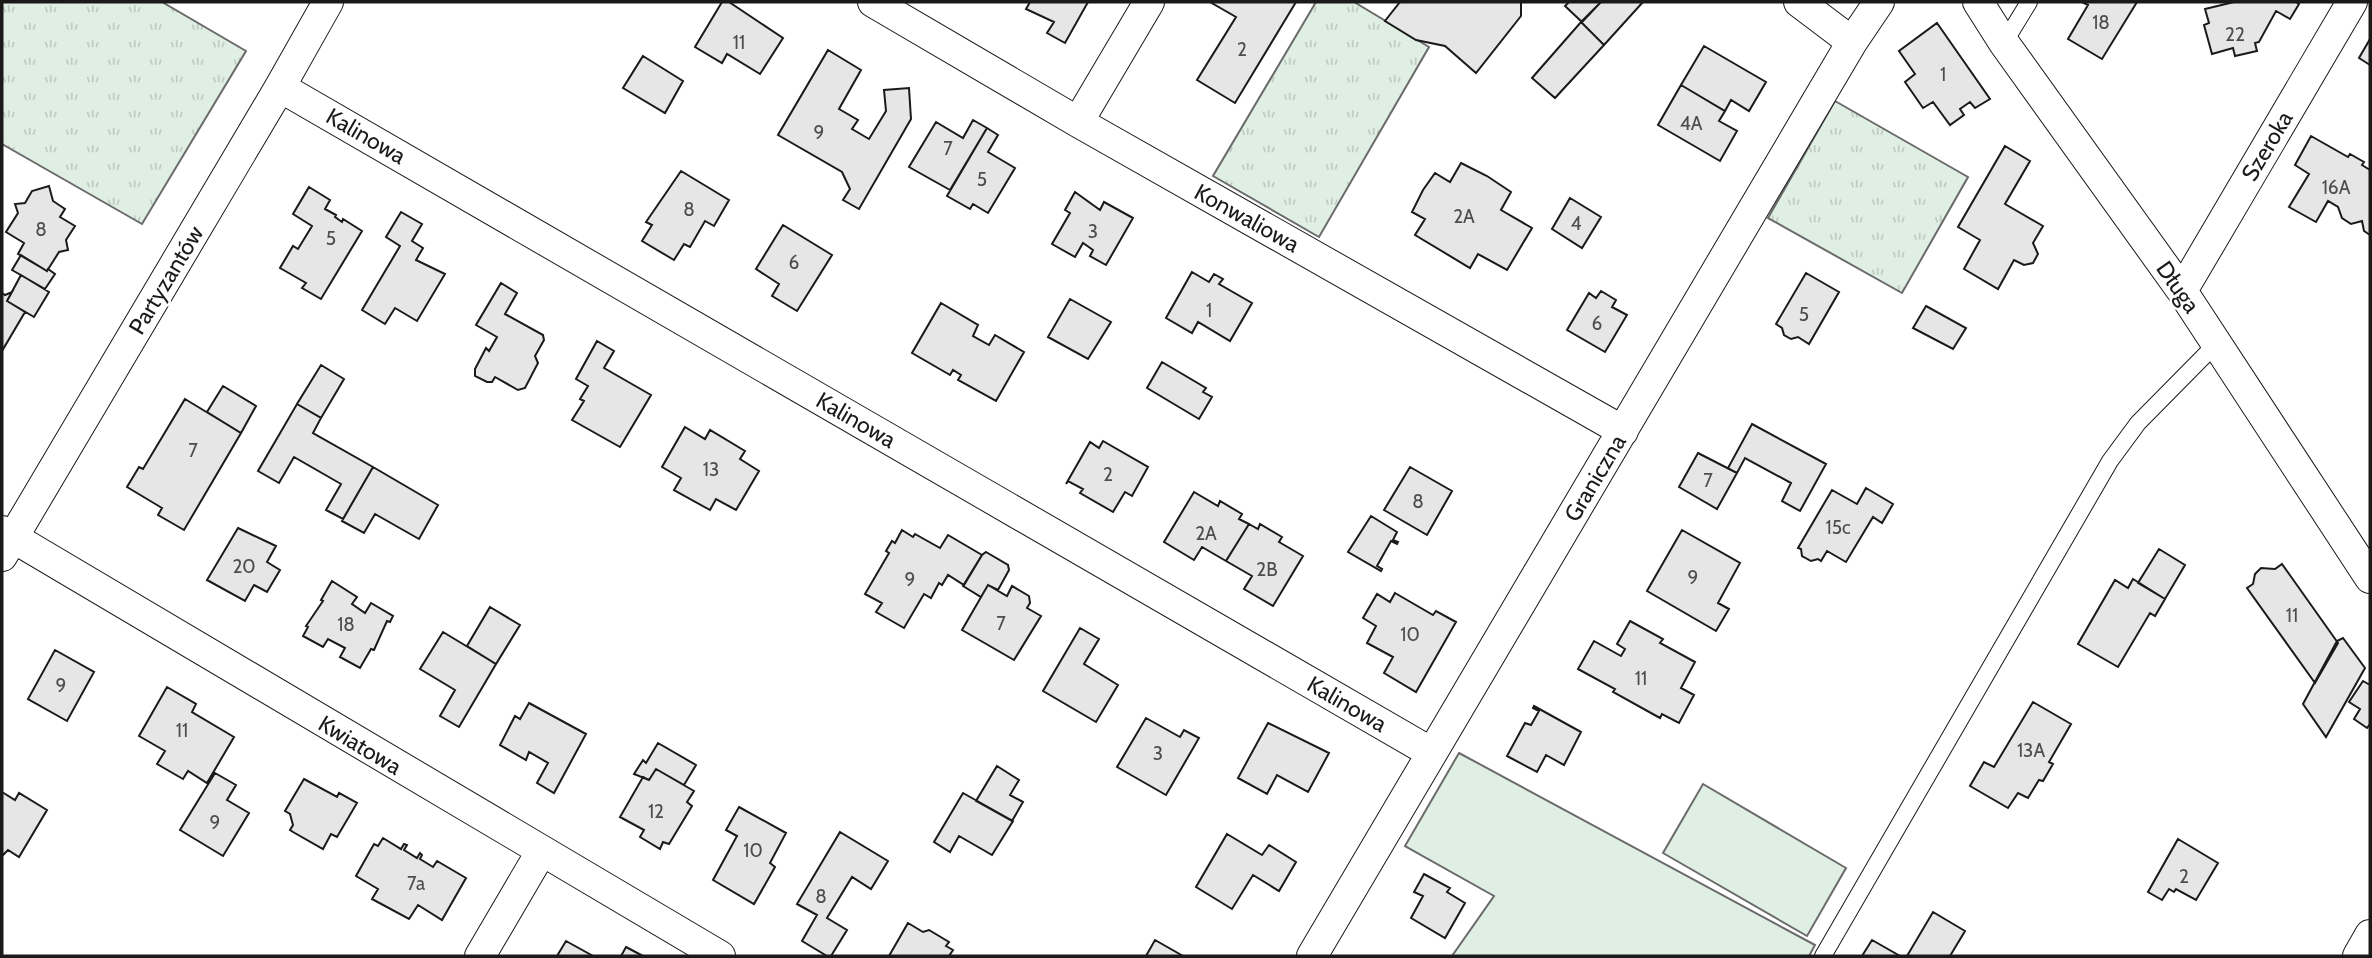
<svg xmlns="http://www.w3.org/2000/svg" width="2372" height="958" viewBox="0 0 2372 958" font-family="Cabin,sans-serif">
<defs>
<pattern id="grass-tufts" width="24" height="20" patternUnits="userSpaceOnUse" patternTransform="scale(1.75)"><rect width="24" height="20" fill="#e0efe3"/><path d="M3 7l-1-3M5 7V3M7 7l1-3M15 17l-1-3M17 17v-4M19 17l1-3" fill="none" stroke="#c0ccc2"/></pattern>
</defs>
<rect width="100%" height="100%" fill="#fff"/>
<!-- grass -->
<path fill="url(#grass-tufts)" stroke="#6a6a6a" stroke-width="2" d="M2,2H162L246,51L142,224L2,144Z
M1316,2H1354L1429,47L1319,237L1213,176Z
M1835,101L1968,177L1902,293L1768,218Z"/>
<!-- garden -->
<path fill="#e0efe3" stroke="#6a6a6a" stroke-width="2" d="M1459,753L1815,945L1809,956H1452L1494,896L1405,846Z
M1703,784L1846,868L1807,936L1663,853Z"/>
<!-- building -->
<path fill="#e6e6e6" stroke="#1a1a1a" stroke-width="2" d="M722,2H729L783,38L760,74L727,54L722,63L695,47Z
M1030,2H1088L1065,43L1047,33L1054,22L1026,9Z
M1210,2H1296L1235,103L1197,80L1236,17Z
M1400,2H1521V16L1476,73L1445,46L1416,40L1385,21Z
M1569,2H1601L1582,22L1565,6Z
M1601,2H1643L1604,45L1581,22Z
M2082,2H2137L2102,59L2068,39L2088,5Z
M2234,2H2296L2299,4L2290,19L2276,11L2259,42L2255,43L2257,51L2235,56L2233,48L2212,54L2204,25L2209,23L2205,9Z
M1581,22L1604,45L1555,98L1532,78Z
M1937,23L1990,99L1975,108L1970,102L1960,109L1964,115L1950,125L1933,102L1923,108L1905,82L1915,74L1899,51Z
M2370,39V65L2359,58Z
M1704,46L1766,82L1749,111L1731,100L1725,111L1681,85Z
M828,50L861,70L839,109L858,120L852,129L869,139L886,111L884,90L909,88L911,119L859,209L843,200L850,189L842,172L778,135Z
M643,56L683,81L665,113L623,88Z
M1681,85L1725,111L1719,121L1737,131L1720,161L1658,125Z
M973,120L987,128L950,190L909,167L936,122L963,138Z
M987,128L998,135L988,152L1015,168L988,213L973,204L970,209L947,196Z
M2311,136L2348,157L2350,154L2364,162L2362,165L2370,170V235L2364,231L2362,221L2351,224L2342,218L2338,207L2328,201L2316,222L2289,207L2309,174L2295,165Z
M2005,146L2030,161L2005,204L2043,226L2033,243L2038,254L2033,263L2024,265L2014,260L1998,289L1964,269L1980,240L1958,227Z
M1461,163L1487,176L1511,192L1501,210L1532,228L1507,270L1478,254L1470,268L1415,235L1425,219L1412,212L1423,190L1435,173L1450,182Z
M681,171L729,200L714,226L705,221L690,247L684,244L674,260L642,241L652,225L646,222Z
M49,186L53,201L65,209L60,217L75,226L66,240L68,250L59,252L47,271L18,254L24,243L6,232L18,213L15,204L25,203L32,191Z
M309,187L330,200L325,209L336,215L335,217L342,222L343,219L362,231L321,299L302,288L306,283L280,268L293,246L298,249L312,226L293,214Z
M1075,192L1100,210L1104,202L1133,218L1106,265L1090,256L1093,250L1083,243L1075,257L1052,244L1070,213L1065,210Z
M1570,198L1601,217L1582,248L1552,229Z
M401,212L422,224L412,241L423,248L416,260L445,274L417,321L395,308L385,324L362,310L400,246L386,237Z
M783,225L832,255L797,311L772,296L779,284L756,269Z
M21,255L47,271L48,269L55,274L45,289L12,270Z
M1192,272L1209,282L1214,274L1223,279L1219,284L1252,303L1230,341L1198,322L1192,333L1166,318Z
M1806,273L1839,292L1809,344L1798,337L1791,339L1784,335L1782,328L1776,324Z
M21,275L49,292L34,317L7,301Z
M501,283L517,293L505,314L543,335L544,340L535,356L538,363L525,388L518,390L495,377L492,382H487L475,376V369L486,348L489,351L497,337L476,325Z
M1601,291L1616,300L1612,307L1627,315L1605,352L1567,330L1589,293L1596,298Z
M12,292L7,301L25,312L2,351V293L5,295Z
M1070,299L1111,322L1088,359L1048,337Z
M941,303L978,325L973,336L989,345L995,335L1024,352L996,401L958,380L961,375L953,370L950,375L912,353Z
M1926,306L1966,328L1953,349L1913,328Z
M597,341L614,351L604,368L651,395L620,447L572,420L584,401L580,399L588,386L576,379Z
M1162,362L1206,388L1203,392L1212,397L1199,419L1147,388Z
M321,365L344,379L321,418L297,404Z
M223,386L256,406L241,433L207,412Z
M185,399L241,433L184,530L158,515L162,508L127,487L139,467L143,469Z
M297,404L321,418L313,433L373,467L343,519L326,510L341,484L294,457L279,483L258,471Z
M1752,424L1826,464L1800,511L1782,501L1791,483L1745,458L1737,473L1728,468Z
M685,427L705,439L710,430L745,451L740,459L759,471L736,510L716,499L710,510L674,490L681,478L662,467Z
M1103,441L1148,467L1132,496L1125,492L1113,512L1080,493L1083,489L1068,481L1066,484L1090,442L1099,448Z
M1698,453L1737,473L1717,509L1679,487Z
M373,467L438,505L419,539L375,514L364,533L342,521Z
M1410,467L1452,491L1427,535L1384,510Z
M1866,488L1893,504L1882,523L1873,517L1846,562L1827,551L1821,561L1818,559L1811,561L1802,556L1801,549L1798,548L1832,490L1857,504Z
M1194,492L1218,506L1220,501L1242,514L1239,519L1249,524L1226,561L1202,547L1194,560L1164,542Z
M1371,516L1397,532L1393,540L1398,542L1397,544L1391,541L1377,566L1382,569L1381,571L1348,552Z
M1249,524L1258,529L1260,524L1282,537L1279,542L1303,556L1273,606L1244,589L1252,576L1226,561Z
M238,528L276,546L267,562L280,570L267,592L254,585L245,601L207,580Z
M902,530L913,537L915,534L940,548L948,535L982,555L964,585L948,575L942,585L939,583L931,598L924,594L904,628L876,612L882,603L865,594L889,553L886,551L892,541L895,543Z
M1682,530L1740,563L1718,603L1729,609L1716,631L1647,591Z
M2159,549L2185,565L2165,599L2138,583Z
M986,552L1008,565L1009,570L998,590L988,585L981,597L963,586L982,555Z
M2282,564L2338,643L2315,683L2247,588L2253,584L2255,574L2261,568L2275,569Z
M2133,579L2165,599L2155,616L2150,613L2118,667L2078,644L2115,580L2128,588Z
M332,581L357,597L352,604L365,613L371,603L393,616L390,622L387,621L374,650L371,649L360,668L340,657L345,648L328,639L323,647L303,636L308,627L306,626L323,601L321,600Z
M988,585L1007,596L1012,586L1029,596L1030,603L1027,608L1041,616L1014,660L962,630Z
M1395,593L1433,615L1436,611L1456,622L1416,692L1384,673L1393,657L1367,643L1376,626L1363,618L1377,594L1390,602Z
M490,607L520,625L496,664L467,646Z
M1630,621L1663,639L1660,643L1695,662L1681,688L1694,695L1679,723L1662,714L1660,718L1613,692L1615,689L1578,669L1594,641L1621,656L1625,649L1617,644Z
M1080,628L1099,639L1084,664L1118,685L1096,722L1043,691Z
M443,632L496,664L459,727L440,716L455,690L420,669Z
M2343,638L2365,668L2326,737L2303,704L2337,641Z
M55,650L94,672L67,721L28,699Z
M2363,681L2370,685V724L2367,728L2354,719L2360,709L2349,702Z
M167,687L196,704L192,712L234,737L207,783L188,771L183,779L157,764L165,751L139,736Z
M2033,702L2071,724L2049,762L2053,764L2043,781L2039,780L2028,798L2018,793L2008,808L1970,786L1984,762L1994,767Z
M529,703L586,734L554,793L537,783L548,763L529,752L526,760L500,745L515,716L520,719Z
M1534,706L1581,732L1564,765L1546,755L1537,772L1507,756L1525,723L1531,725L1539,711L1533,708Z
M1146,718L1180,737L1184,730L1199,738L1166,795L1117,767Z
M1268,723L1329,753L1308,792L1277,775L1267,794L1238,778Z
M658,743L696,765L684,785L656,769L649,780L634,774L643,760L646,763Z
M997,766L1019,780L1010,795L1023,802L1012,821L976,801Z
M656,769L694,791L687,802L692,806L669,844L663,842L660,849L640,837L644,830L620,817L643,777L649,780Z
M215,773L236,785L227,800L249,813L223,856L180,830Z
M304,779L337,797L339,793L357,803L337,837L331,834L323,849L293,832L290,830L293,825L290,814L285,811Z
M2,792L15,800L19,793L47,810L19,857L8,850L2,856Z
M963,793L1013,821L992,855L959,836L950,852L934,842Z
M739,807L786,833L770,863L775,867L754,904L713,880L737,836L726,830Z
M840,832L888,861L871,889L852,877L827,918L847,930L831,956H827L802,941L817,915L797,904Z
M1227,834L1262,855L1269,845L1296,862L1279,891L1253,875L1232,909L1196,887Z
M383,838L401,849L404,844L407,845L404,850L417,858L420,853L422,855L420,859L433,867L437,861L466,878L442,920L418,905L409,919L372,899L378,889L356,876L374,844L378,846Z
M2178,839L2218,863L2196,900L2176,889L2174,892L2169,889L2162,900L2148,892Z
M1424,874L1450,888L1447,892L1465,903L1445,938L1411,918L1423,896L1414,892Z
M1933,912L1965,931L1950,956H1907Z
M908,923L923,932L929,930L949,942L946,946L953,950L949,956H889Z
M1155,940L1183,956H1146Z
M1872,940L1900,956H1862Z
M566,941L593,956H557Z
M626,947L643,956H621Z"/>
<g fill="none" stroke-linecap="round" stroke-linejoin="round">
<!-- lane casing -->
<g stroke="#1a1a1a" stroke-width="18">
<path id="lane" d="M2004,43L2029,2
M1823,956L2110,461L2138,423L2216,344"/>
</g>
<!-- street casing -->
<g stroke="#1a1a1a" stroke-width="32">
<path id="street" d="M873,2L1078,122L1623,431
M1799,2L1852,42
M1978,2L2004,43L2182,291L2370,578
M280,87L1432,753
M1078,122L1149,2
M2182,291L2352,2
M2,531L720,956
M2,556L280,87L328,2
M480,956L541,852
M1312,956L1852,42L1879,2
M2358,956L2370,935"/>
</g>
<!-- lane -->
<use href="#lane" stroke="#fff" stroke-width="16"/>
<!-- street -->
<use href="#street" stroke="#fff" stroke-width="30"/>
</g>
<g text-anchor="middle" stroke-width="5" stroke-linejoin="round" paint-order="stroke">
<!-- number labels -->
<g font-size="19" fill="#4d4d4d">
<text x="2101" y="29">18</text>
<text x="2235" y="41">22</text>
<text x="739" y="49">11</text>
<text x="1242" y="56">2</text>
<text x="1943" y="81">1</text>
<text x="1691" y="130">4A</text>
<text x="819" y="139">9</text>
<text x="948" y="155">7</text>
<text x="982" y="186">5</text>
<text x="2336" y="194">16A</text>
<text x="689" y="216">8</text>
<text x="1464" y="223">2A</text>
<text x="1576" y="230">4</text>
<text x="41" y="236">8</text>
<text x="1093" y="238">3</text>
<text x="331" y="245">5</text>
<text x="794" y="269">6</text>
<text x="1209" y="317">1</text>
<text x="1804" y="321">5</text>
<text x="1597" y="330">6</text>
<text x="193" y="457">7</text>
<text x="711" y="476">13</text>
<text x="1108" y="481">2</text>
<text x="1708" y="487">7</text>
<text x="1418" y="508">8</text>
<text x="1838" y="534">15c</text>
<text x="1206" y="540">2A</text>
<text x="244" y="573">20</text>
<text x="1267" y="576">2B</text>
<text x="1693" y="584">9</text>
<text x="910" y="586">9</text>
<text x="2292" y="622">11</text>
<text x="1001" y="630">7</text>
<text x="346" y="631">18</text>
<text x="1410" y="641">10</text>
<text x="1641" y="685">11</text>
<text x="61" y="692">9</text>
<text x="182" y="737">11</text>
<text x="2031" y="757">13A</text>
<text x="1158" y="760">3</text>
<text x="656" y="818">12</text>
<text x="215" y="829">9</text>
<text x="753" y="857">10</text>
<text x="2184" y="883">2</text>
<text x="416" y="890">7a</text>
<text x="821" y="903">8</text>
</g>
<!-- street labels -->
<g font-size="23" fill="#1a1a1a" stroke="#fff">
<text transform="translate(366 136) rotate(30)" y="8">Kalinowa</text>
<text transform="translate(2267 146) rotate(-59)" y="8">Szeroka</text>
<text transform="translate(1247 218) rotate(29)" y="8">Konwaliowa</text>
<text transform="translate(166 280) rotate(-59)" y="8">Partyzantów</text>
<text transform="translate(2178 287) rotate(55)" y="8">Długa</text>
<text transform="translate(856 420) rotate(30)" y="8">Kalinowa</text>
<text transform="translate(1595 478) rotate(-59)" y="8">Graniczna</text>
<text transform="translate(1347 704) rotate(30)" y="8">Kalinowa</text>
<text transform="translate(360 745) rotate(31)" y="8">Kwiatowa</text>
</g>
</g>
<!-- border -->
<rect width="2372" height="958" fill="none" stroke="#1a1a1a" stroke-width="7"/>
</svg>
